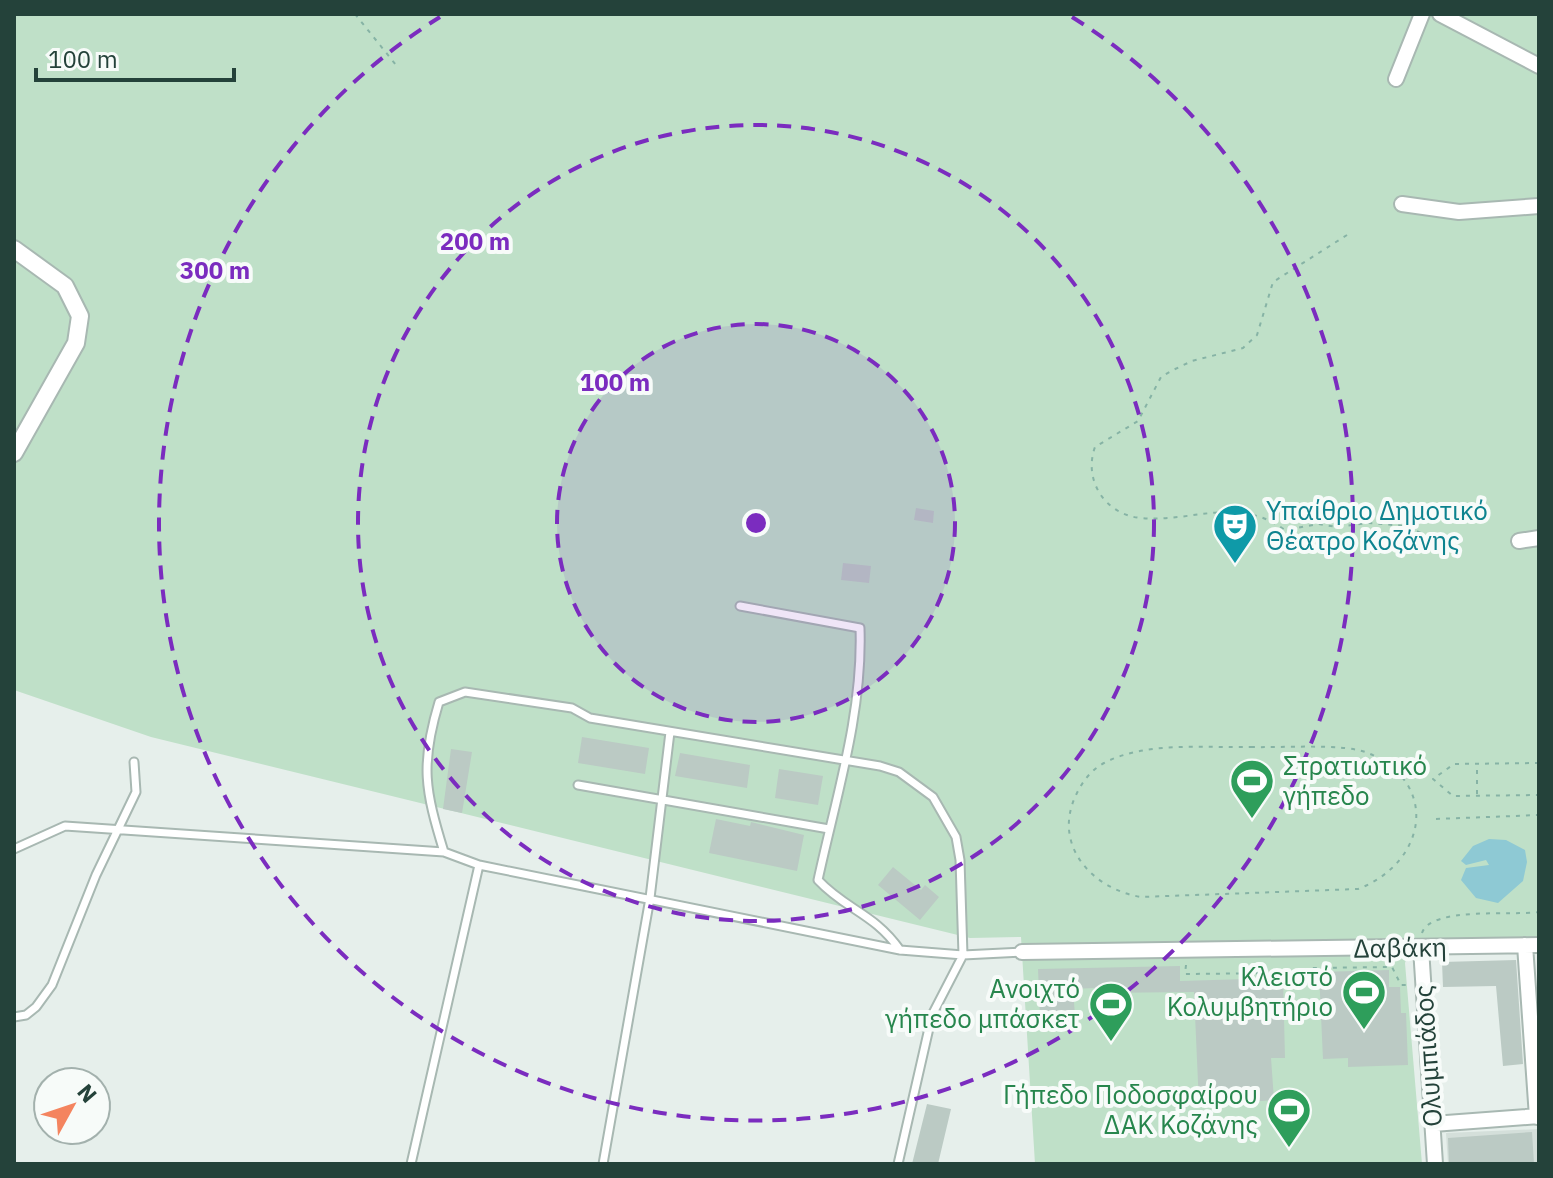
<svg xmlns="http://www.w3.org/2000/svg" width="1553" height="1178" viewBox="0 0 1553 1178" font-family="'IBM Plex Sans',sans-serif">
<rect width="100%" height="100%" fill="#e6efeb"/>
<!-- built -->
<path fill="#d4dfda" d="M1539,1129V1164H1448L1446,1133Z"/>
<!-- green -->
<path fill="#bfe0c8" d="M14,14H1539V942L1410,947L1405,963L1422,1164H1035L1021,937L970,938L151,737L14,690Z"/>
<!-- water -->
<path fill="#8ec9d4" d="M1489,839L1506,840L1525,850L1527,862L1523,881L1498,903L1476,898L1461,880L1466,868L1489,865L1486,860L1466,865L1461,861L1473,846Z"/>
<!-- building -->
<path fill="#bbcac4" d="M916,508L934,511L933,523L914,520Z
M843,563L871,566L869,583L841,580Z
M582,737L649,748L645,774L578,763Z
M451,749L472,752L462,813L443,809Z
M680,753L750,765L747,788L675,776Z
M779,769L823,776L818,805L775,798Z
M716,819L750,826L751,822L804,835L797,871L709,853Z
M893,867L921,890L925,885L939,897L920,920L878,885Z
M1516,960L1523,1064L1503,1066L1496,986L1443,987L1442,962Z
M1180,966V981L1283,978L1285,1058H1271L1274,1100L1199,1105L1194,992L1094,993V988L1073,989L1075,1016L1040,1017L1038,969Z
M1389,970V987H1400L1401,1013H1406L1408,1065L1348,1067V1058L1323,1059L1319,972Z
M927,1104L951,1109L938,1164H912Z
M1532,1132L1534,1164H1449L1448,1138Z"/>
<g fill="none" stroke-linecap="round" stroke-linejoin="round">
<!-- service casing -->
<g stroke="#a8b8b2" stroke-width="11">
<path id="service" d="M740,606L860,628C863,713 836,797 818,880C846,910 874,913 900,950
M578,785L829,829
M14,849L65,826L444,852L479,865L900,950L963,955L1022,952
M444,852C425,790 420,765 439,702L465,692L572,708L590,718L880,766L899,772L933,797L956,837L960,860L963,955L932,1015L898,1164
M14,1017L26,1015L36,1007L52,985L96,875L136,792L134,762
M411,1164L479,865
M603,1164L650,898L670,732"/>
</g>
<!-- minor casing -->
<g stroke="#a8b8b2" stroke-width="18">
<path id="minor" d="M1440,14L1539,66
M1396,79L1422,14
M1402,204L1459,212L1539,206
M1519,541L1539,538
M1525,945L1537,1117
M1421,948L1435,1164
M1022,952L1539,945
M1433,1124L1539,1116"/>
</g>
<!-- tertiary casing -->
<g stroke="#a8b8b2" stroke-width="20">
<path id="tertiary" d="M14,249L65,286L80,316L76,343L14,453"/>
</g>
<!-- path -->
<path stroke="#86b3a5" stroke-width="2" stroke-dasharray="4 6" stroke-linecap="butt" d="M355,14L396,65
M1347,235L1273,282L1257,335L1243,348L1192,361L1171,371L1161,377L1138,421L1095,447C1083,480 1105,515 1141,518C1191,523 1237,495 1285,530L1318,524L1337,527L1369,523L1406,526L1423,534
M1251,747C1278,748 1345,743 1368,753C1441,784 1426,863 1358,889L1141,897C1092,889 1052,845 1076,795C1082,782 1091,770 1104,763C1146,741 1205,748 1251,747Z
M1539,763L1454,764L1433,779L1453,796L1539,795
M1477,794V765
M1436,819L1539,815
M1422,933C1431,906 1514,916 1539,912
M1186,965L1185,974L1283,973L1284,982L1310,983V968L1392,967L1401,985H1407"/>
<!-- service -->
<use href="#service" stroke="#fff" stroke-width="7"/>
<!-- minor -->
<use href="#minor" stroke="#fff" stroke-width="14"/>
<!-- tertiary -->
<use href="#tertiary" stroke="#fff" stroke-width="16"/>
</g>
<!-- distance rings -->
<circle cx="756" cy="523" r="199" fill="#7b2cbf" fill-opacity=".12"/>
<g fill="none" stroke="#7b2cbf" stroke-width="4" stroke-dasharray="14 10">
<circle cx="756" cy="523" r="199"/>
<circle cx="756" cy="523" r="398"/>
<path d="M1072 17A597 597 0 1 1 440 17"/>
</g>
<!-- icons -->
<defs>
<g id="theatre-pin" transform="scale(2.3)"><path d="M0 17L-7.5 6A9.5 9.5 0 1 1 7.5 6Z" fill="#0f9aa8" stroke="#f7fbf9"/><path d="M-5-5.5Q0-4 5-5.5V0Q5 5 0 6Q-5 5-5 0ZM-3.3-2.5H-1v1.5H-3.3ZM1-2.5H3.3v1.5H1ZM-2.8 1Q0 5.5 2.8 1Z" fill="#fff"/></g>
<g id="stadium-pin" transform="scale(2.3)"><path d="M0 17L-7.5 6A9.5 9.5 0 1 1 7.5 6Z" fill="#2e9e5b" stroke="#f7fbf9"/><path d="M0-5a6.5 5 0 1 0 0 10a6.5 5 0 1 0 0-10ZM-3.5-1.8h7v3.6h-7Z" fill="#fff"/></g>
</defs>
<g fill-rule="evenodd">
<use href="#theatre-pin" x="1235" y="526"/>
<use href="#stadium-pin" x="1252" y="781"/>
<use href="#stadium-pin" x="1364" y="992"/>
<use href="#stadium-pin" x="1111" y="1004"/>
<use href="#stadium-pin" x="1289" y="1110"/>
</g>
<g text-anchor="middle" stroke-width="8" stroke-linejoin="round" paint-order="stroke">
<!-- culture labels -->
<g font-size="26" fill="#0d838f" stroke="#f7fbf9" text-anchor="start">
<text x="1266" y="520">Υπαίθριο Δημοτικό<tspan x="1266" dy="30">Θέατρο Κοζάνης</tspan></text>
</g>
<!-- leisure labels -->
<g font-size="26" fill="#27864d" stroke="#f7fbf9" text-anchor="end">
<text x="1283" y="775" text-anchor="start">Στρατιωτικό<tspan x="1283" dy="30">γήπεδο</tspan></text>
<text x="1333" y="986">Κλειστό<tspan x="1333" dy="30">Κολυμβητήριο</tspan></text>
<text x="1080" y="998">Ανοιχτό<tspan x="1080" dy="30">γήπεδο μπάσκετ</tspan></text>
<text x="1258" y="1104">Γήπεδο Ποδοσφαίρου<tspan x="1258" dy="30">ΔΑΚ Κοζάνης</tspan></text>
</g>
<!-- street labels -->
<g font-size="26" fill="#24423a" stroke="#f7fbf9">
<text transform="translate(1400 948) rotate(-1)" y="9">Δαβάκη</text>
<text transform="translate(1428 1056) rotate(-94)" y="9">Ολυμπιάδος</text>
</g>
</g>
<circle cx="756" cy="523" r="12" fill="#7b2cbf" stroke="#f7fbf9" stroke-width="4"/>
<g font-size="24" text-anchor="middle" font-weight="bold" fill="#7b2cbf" stroke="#f7fbf9" stroke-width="8" stroke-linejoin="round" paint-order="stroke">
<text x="475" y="250">200 m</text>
<text x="215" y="279">300 m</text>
<text x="615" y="391">100 m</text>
</g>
<!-- border -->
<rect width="1553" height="1178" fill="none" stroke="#24423a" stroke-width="32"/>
<!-- north arrow -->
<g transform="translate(72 1106) rotate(50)"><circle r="38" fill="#f7fbf9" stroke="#a3b1ad" stroke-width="2"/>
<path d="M0-6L14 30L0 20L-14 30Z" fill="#f4845f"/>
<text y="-12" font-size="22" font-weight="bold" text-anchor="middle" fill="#24423a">N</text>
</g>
<!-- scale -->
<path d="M36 68v12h198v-12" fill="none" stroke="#24423a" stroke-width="4"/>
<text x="48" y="68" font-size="24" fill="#24423a" stroke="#f7fbf9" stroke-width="6" paint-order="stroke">100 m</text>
</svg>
